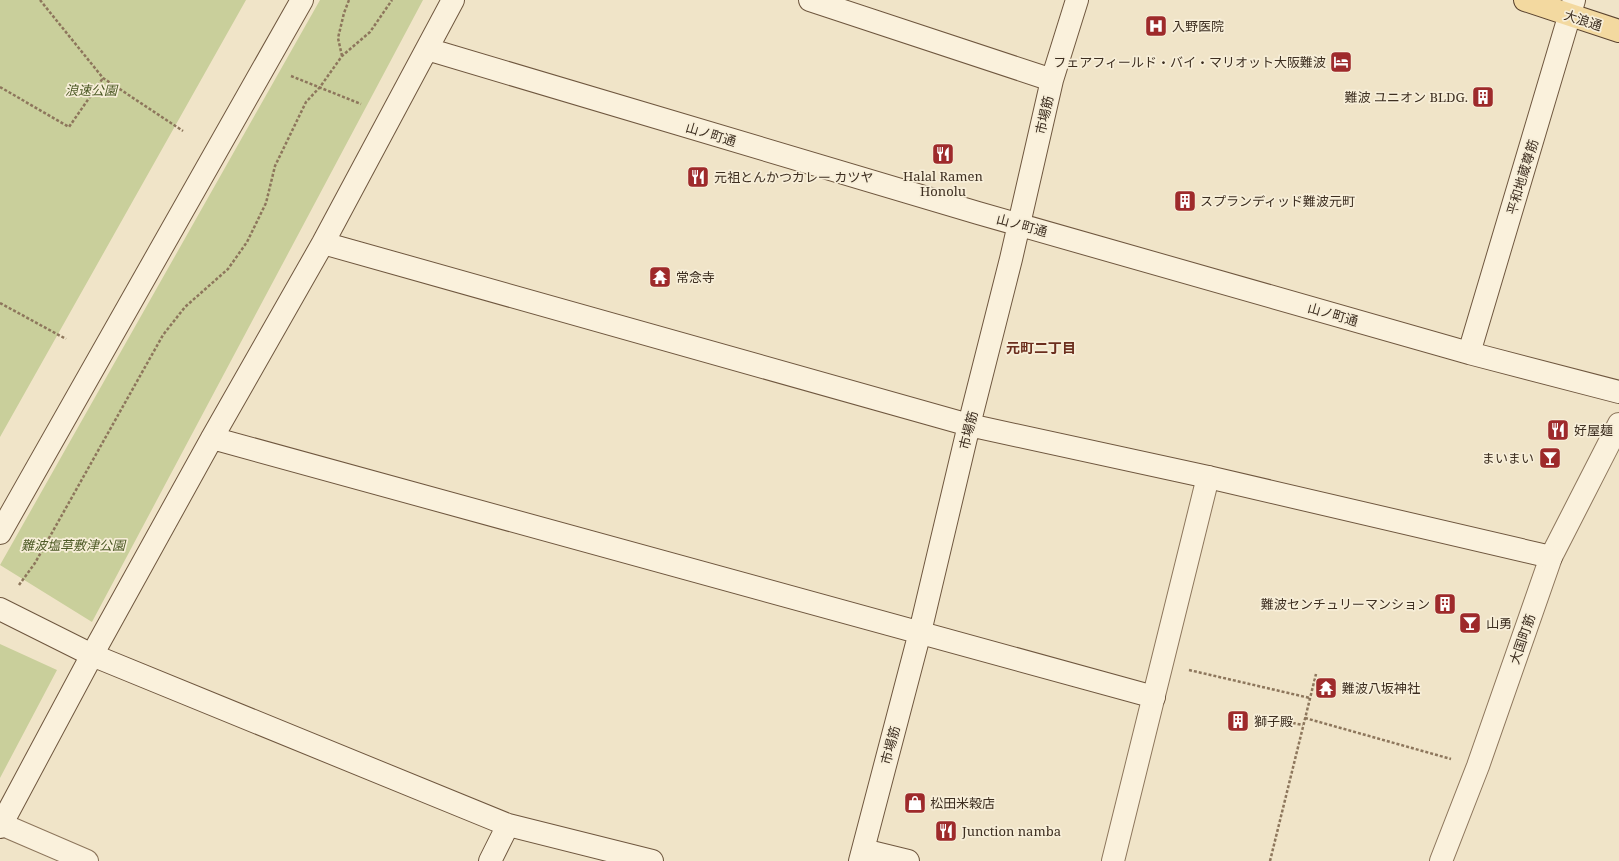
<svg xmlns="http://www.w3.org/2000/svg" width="1619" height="861" viewBox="0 0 1619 861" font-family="'Noto Serif','Noto Sans JP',serif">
<rect width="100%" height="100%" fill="#f0e4c8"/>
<!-- green -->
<path fill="#c9cf9b" d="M0,0H246L0,437Z
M320,0H423L92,622L0,565Z
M0,644L57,670L0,778Z"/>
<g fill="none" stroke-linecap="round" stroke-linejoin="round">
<!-- street casing -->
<g stroke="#8d765c" stroke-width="24">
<path id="street" d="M1,824L87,861
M1113,861L1208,477
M1441,861L1478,766L1551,557L1619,424"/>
</g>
<!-- secondary casing -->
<g stroke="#6f573f" stroke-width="24">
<path id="secondary" d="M810,0L1052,80
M427,49L978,213L1469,353L1619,392
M323,243L969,425L1208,477L1551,557
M1469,353L1574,0
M212,438L1154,697
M0,533L302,0
M0,609L92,655L508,825L652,861
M0,827L92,655L212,438L323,243L453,0
M863,850L908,861
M490,861L508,825
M860,861L920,632L969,425L1011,259L1052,80L1077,0"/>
</g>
<!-- primary casing -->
<g stroke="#5b4430" stroke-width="24">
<path id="primary" d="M1525,0L1619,31"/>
</g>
<!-- path -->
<path stroke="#8d765c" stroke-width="2.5" stroke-dasharray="3 2" stroke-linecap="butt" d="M40,0L103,78L183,131
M342,56L338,38L344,13L349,0
M291,76L361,104
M0,87L69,127L103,78
M0,303L66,339
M19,585L35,563L163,335L185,307L228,269L247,242L266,203L275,166L306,102L320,87L342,56L370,32L392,0
M1189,670L1310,698
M1305,718L1451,759
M1278,720L1303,725
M1270,861L1316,674"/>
<!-- street -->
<use href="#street" stroke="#faf1dc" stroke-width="22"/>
<!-- secondary -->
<use href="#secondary" stroke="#faf1dc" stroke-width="22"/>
<!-- primary -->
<use href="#primary" stroke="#f3d9a0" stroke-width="22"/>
</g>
<!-- icons -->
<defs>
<g id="hospital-square" transform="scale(1.15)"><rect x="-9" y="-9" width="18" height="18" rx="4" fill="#9e2a2b" stroke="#f7eed8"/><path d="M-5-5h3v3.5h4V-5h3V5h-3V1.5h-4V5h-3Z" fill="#fff"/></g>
<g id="hotel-square" transform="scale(1.15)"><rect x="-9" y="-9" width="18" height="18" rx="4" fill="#9e2a2b" stroke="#f7eed8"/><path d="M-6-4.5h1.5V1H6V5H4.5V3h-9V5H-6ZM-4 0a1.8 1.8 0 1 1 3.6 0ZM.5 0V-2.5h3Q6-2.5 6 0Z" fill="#fff"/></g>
<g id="building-square" transform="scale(1.15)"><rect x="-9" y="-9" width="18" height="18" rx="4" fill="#9e2a2b" stroke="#f7eed8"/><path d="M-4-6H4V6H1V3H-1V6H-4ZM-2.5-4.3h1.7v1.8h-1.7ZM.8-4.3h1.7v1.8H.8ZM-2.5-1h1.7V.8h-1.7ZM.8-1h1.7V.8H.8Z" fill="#fff"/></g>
<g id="restaurant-square" transform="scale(1.15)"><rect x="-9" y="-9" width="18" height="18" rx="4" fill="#9e2a2b" stroke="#f7eed8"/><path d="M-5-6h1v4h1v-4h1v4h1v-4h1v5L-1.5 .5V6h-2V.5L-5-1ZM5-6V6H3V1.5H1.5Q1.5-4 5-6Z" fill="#fff"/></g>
<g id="temple-square" transform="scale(1.15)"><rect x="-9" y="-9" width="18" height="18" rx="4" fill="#9e2a2b" stroke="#f7eed8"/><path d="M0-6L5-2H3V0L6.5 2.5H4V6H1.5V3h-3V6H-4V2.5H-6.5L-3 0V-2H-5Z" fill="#fff"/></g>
<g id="bar-square" transform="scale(1.15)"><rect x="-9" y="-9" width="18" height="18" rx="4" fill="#9e2a2b" stroke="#f7eed8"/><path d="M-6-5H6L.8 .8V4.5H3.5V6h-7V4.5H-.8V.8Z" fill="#fff"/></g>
<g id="shop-square" transform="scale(1.15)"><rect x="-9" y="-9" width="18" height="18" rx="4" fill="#9e2a2b" stroke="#f7eed8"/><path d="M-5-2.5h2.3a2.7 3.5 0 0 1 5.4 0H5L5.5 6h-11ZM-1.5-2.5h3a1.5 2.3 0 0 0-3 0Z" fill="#fff"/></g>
</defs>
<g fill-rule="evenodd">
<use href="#hospital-square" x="1156" y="26"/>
<use href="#hotel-square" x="1341" y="62"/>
<use href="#building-square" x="1483" y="97"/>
<use href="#restaurant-square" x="943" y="154"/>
<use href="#restaurant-square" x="698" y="177"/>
<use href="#building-square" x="1185" y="201"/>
<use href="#temple-square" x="660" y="277"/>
<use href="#restaurant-square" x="1558" y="430"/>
<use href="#bar-square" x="1550" y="458"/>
<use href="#building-square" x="1445" y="604"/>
<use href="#bar-square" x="1470" y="623"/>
<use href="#temple-square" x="1326" y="688"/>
<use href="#building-square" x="1238" y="721"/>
<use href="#shop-square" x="915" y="803"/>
<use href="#restaurant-square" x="946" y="831"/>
</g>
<g text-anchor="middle" stroke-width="3.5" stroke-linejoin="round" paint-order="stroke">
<!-- street labels -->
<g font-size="13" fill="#3d2e20" stroke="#f7eed8">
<text transform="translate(1583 20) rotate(18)" y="5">大浪通</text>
<text transform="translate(1044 115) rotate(-77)" y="5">市場筋</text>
<text transform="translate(711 134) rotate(17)" y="5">山ノ町通</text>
<text transform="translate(1522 177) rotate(-73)" y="5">平和地蔵尊筋</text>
<text transform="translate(1022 225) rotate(15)" y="5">山ノ町通</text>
<text transform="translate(1333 314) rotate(16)" y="5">山ノ町通</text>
<text transform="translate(968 430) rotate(-76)" y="5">市場筋</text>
<text transform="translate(1522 639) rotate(-71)" y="5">大国町筋</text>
<text transform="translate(890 745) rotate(-75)" y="5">市場筋</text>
</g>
<!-- poi labels -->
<g font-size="13" fill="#3d2e20" stroke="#f7eed8" text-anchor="start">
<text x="1172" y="31">入野医院</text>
<text x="1326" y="67" text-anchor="end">フェアフィールド・バイ・マリオット大阪難波</text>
<text x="1468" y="102" text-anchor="end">難波 ユニオン BLDG.</text>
<text x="943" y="181" text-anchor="middle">Halal Ramen<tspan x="943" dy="15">Honolu</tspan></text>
<text x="714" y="182">元祖とんかつカレー カツヤ</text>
<text x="1200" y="206">スプランディッド難波元町</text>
<text x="676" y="282">常念寺</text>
<text x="1574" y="435">好屋麺</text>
<text x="1534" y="463" text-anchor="end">まいまい</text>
<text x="1430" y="609" text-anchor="end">難波センチュリーマンション</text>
<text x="1486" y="628">山勇</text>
<text x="1342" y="693">難波八坂神社</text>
<text x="1254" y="726">獅子殿</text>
<text x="930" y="808">松田米穀店</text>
<text x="962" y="836">Junction namba</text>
</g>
<!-- park labels -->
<g font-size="13" font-style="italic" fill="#4d5a26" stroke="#f7eed8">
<text x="91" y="95">浪速公園</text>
<text x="73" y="550">難波塩草敷津公園</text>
</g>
<!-- neighbourhood labels -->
<g font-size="14" font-weight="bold" fill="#6b2e1e" stroke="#f7eed8">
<text x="1041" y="353">元町二丁目</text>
</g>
</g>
</svg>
